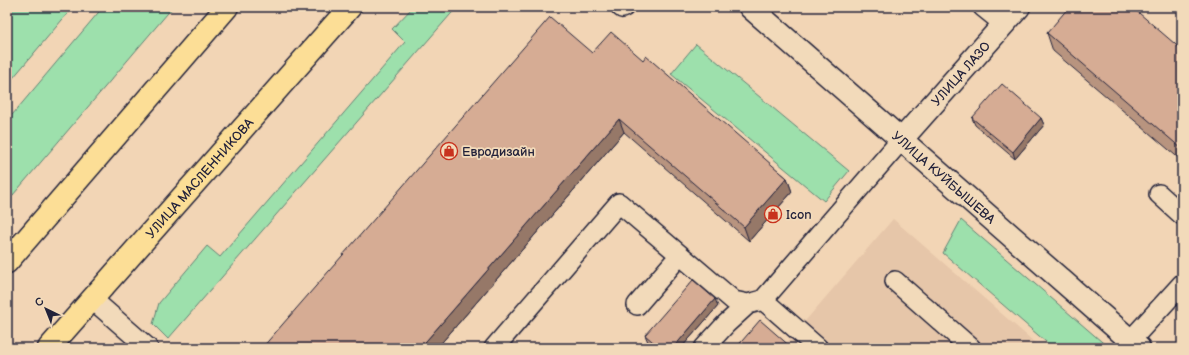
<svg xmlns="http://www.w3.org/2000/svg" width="1189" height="355" viewBox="0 0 1189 355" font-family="'Balsamiq Sans',sans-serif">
<rect width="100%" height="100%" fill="#f2d5b5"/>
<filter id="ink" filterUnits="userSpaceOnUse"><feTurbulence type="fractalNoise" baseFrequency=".025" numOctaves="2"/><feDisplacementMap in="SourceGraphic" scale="8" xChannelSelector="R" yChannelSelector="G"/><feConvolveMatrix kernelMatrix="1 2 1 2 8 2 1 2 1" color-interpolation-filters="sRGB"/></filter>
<g filter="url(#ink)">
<!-- built -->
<path fill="#e6c6a9" d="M893,219L1041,348H782Z"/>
<!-- green -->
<path fill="#9de0ac" stroke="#608174" d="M7,7H73L7,85Z
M103,7H173L7,202V121Z
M413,7H457L168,339L153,324L159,303L207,246L220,257L405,42L392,29Z
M696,44L849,171L824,201L671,74Z
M961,220L1109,348H1053L943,253Z"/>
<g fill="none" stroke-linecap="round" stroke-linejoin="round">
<!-- lane casing -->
<g stroke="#22223b" stroke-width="22">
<path id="lane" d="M621,7L622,8L624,7
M983,7L1004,24
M1159,194L1182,215
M895,281L971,348
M92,299L148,348
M763,300L818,348
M637,305L680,255
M1130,341L1182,284
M494,348L619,203L734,301L748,304L763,300L902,139
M704,348L726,324L748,304"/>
</g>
<!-- street casing -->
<g stroke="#22223b" stroke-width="25">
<g id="street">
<path id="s1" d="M902,139L1019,7"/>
</g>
</g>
<!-- secondary casing -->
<g stroke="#22223b" stroke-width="25">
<g id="secondary">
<path id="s2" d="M750,7L1139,348"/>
</g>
</g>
<!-- primary casing -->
<g stroke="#22223b" stroke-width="25">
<g id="primary">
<path d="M7,262L227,7"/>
<path id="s3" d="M49,348L350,7"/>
</g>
</g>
<!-- lane -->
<use href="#lane" stroke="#f2daba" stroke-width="19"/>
<!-- street -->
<use href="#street" stroke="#f2daba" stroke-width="22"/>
<!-- secondary -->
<use href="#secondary" stroke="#f2daba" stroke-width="22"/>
<!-- primary -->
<use href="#primary" stroke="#fcde96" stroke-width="22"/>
</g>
<!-- wall -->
<path fill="#b8947f" stroke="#22223b" d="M1047,33L1182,50V161L1053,51Z
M592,53L643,60L787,178L792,192L749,241L624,132L437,348H262Z
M972,118H1041L1044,125L1015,159L975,125Z
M718,306L681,348H655L648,342L645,335Z"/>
<!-- shaded-wall -->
<path fill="#967868" stroke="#22223b" d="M1041,118L1044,125L1015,159L1013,152Z
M619,119L624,132L437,348H420Z
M787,178L792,192L749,241L744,227Z
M715,299L718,306L681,348H673Z"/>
<!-- building -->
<path fill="#d6ac94" stroke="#22223b" d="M1069,7H1132L1182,50V149L1047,33Z
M550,17L592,53L611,32L643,60L646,56L787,178L744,227L619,119L420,348H262Z
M1002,84L1041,118L1013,152L972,118Z
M693,280L715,299L673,348H660L645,335Z
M760,320L792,348H736Z"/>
</g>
<!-- icons -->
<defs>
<g id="shop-ring" transform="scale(0.9)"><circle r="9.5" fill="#f2daba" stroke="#c8321e" stroke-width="1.5"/><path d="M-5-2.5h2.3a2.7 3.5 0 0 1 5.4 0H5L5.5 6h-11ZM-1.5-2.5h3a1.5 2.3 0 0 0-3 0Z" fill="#c8321e"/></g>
</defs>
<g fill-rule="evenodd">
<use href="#shop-ring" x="449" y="151"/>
<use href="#shop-ring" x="773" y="214"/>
</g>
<g text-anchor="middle" stroke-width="3.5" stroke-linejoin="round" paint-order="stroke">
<!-- street labels -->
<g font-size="13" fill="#22223b" stroke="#f2daba">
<text dy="5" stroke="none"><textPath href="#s1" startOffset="88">УЛИЦА ЛАЗО</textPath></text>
<text dy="5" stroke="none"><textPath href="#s2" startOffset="258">УЛИЦА КУЙБЫШЕВА</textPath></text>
<text dy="5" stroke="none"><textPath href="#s3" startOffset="227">УЛИЦА МАСЛЕННИКОВА</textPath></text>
</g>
<!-- poi labels -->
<g font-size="13" fill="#22223b" stroke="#f2daba" text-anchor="start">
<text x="462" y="156">Евродизайн</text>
<text x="786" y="219">Icon</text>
</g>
</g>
<!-- margin -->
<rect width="1189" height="355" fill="none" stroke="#f2daba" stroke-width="24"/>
<rect x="12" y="12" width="1165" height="331" fill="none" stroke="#22223b" stroke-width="1.5" filter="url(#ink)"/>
<!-- north arrow -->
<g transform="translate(46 309) rotate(317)" stroke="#f2daba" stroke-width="3" paint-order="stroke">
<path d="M0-3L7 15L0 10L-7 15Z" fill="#22223b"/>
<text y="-6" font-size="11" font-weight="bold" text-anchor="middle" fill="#22223b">С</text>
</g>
</svg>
